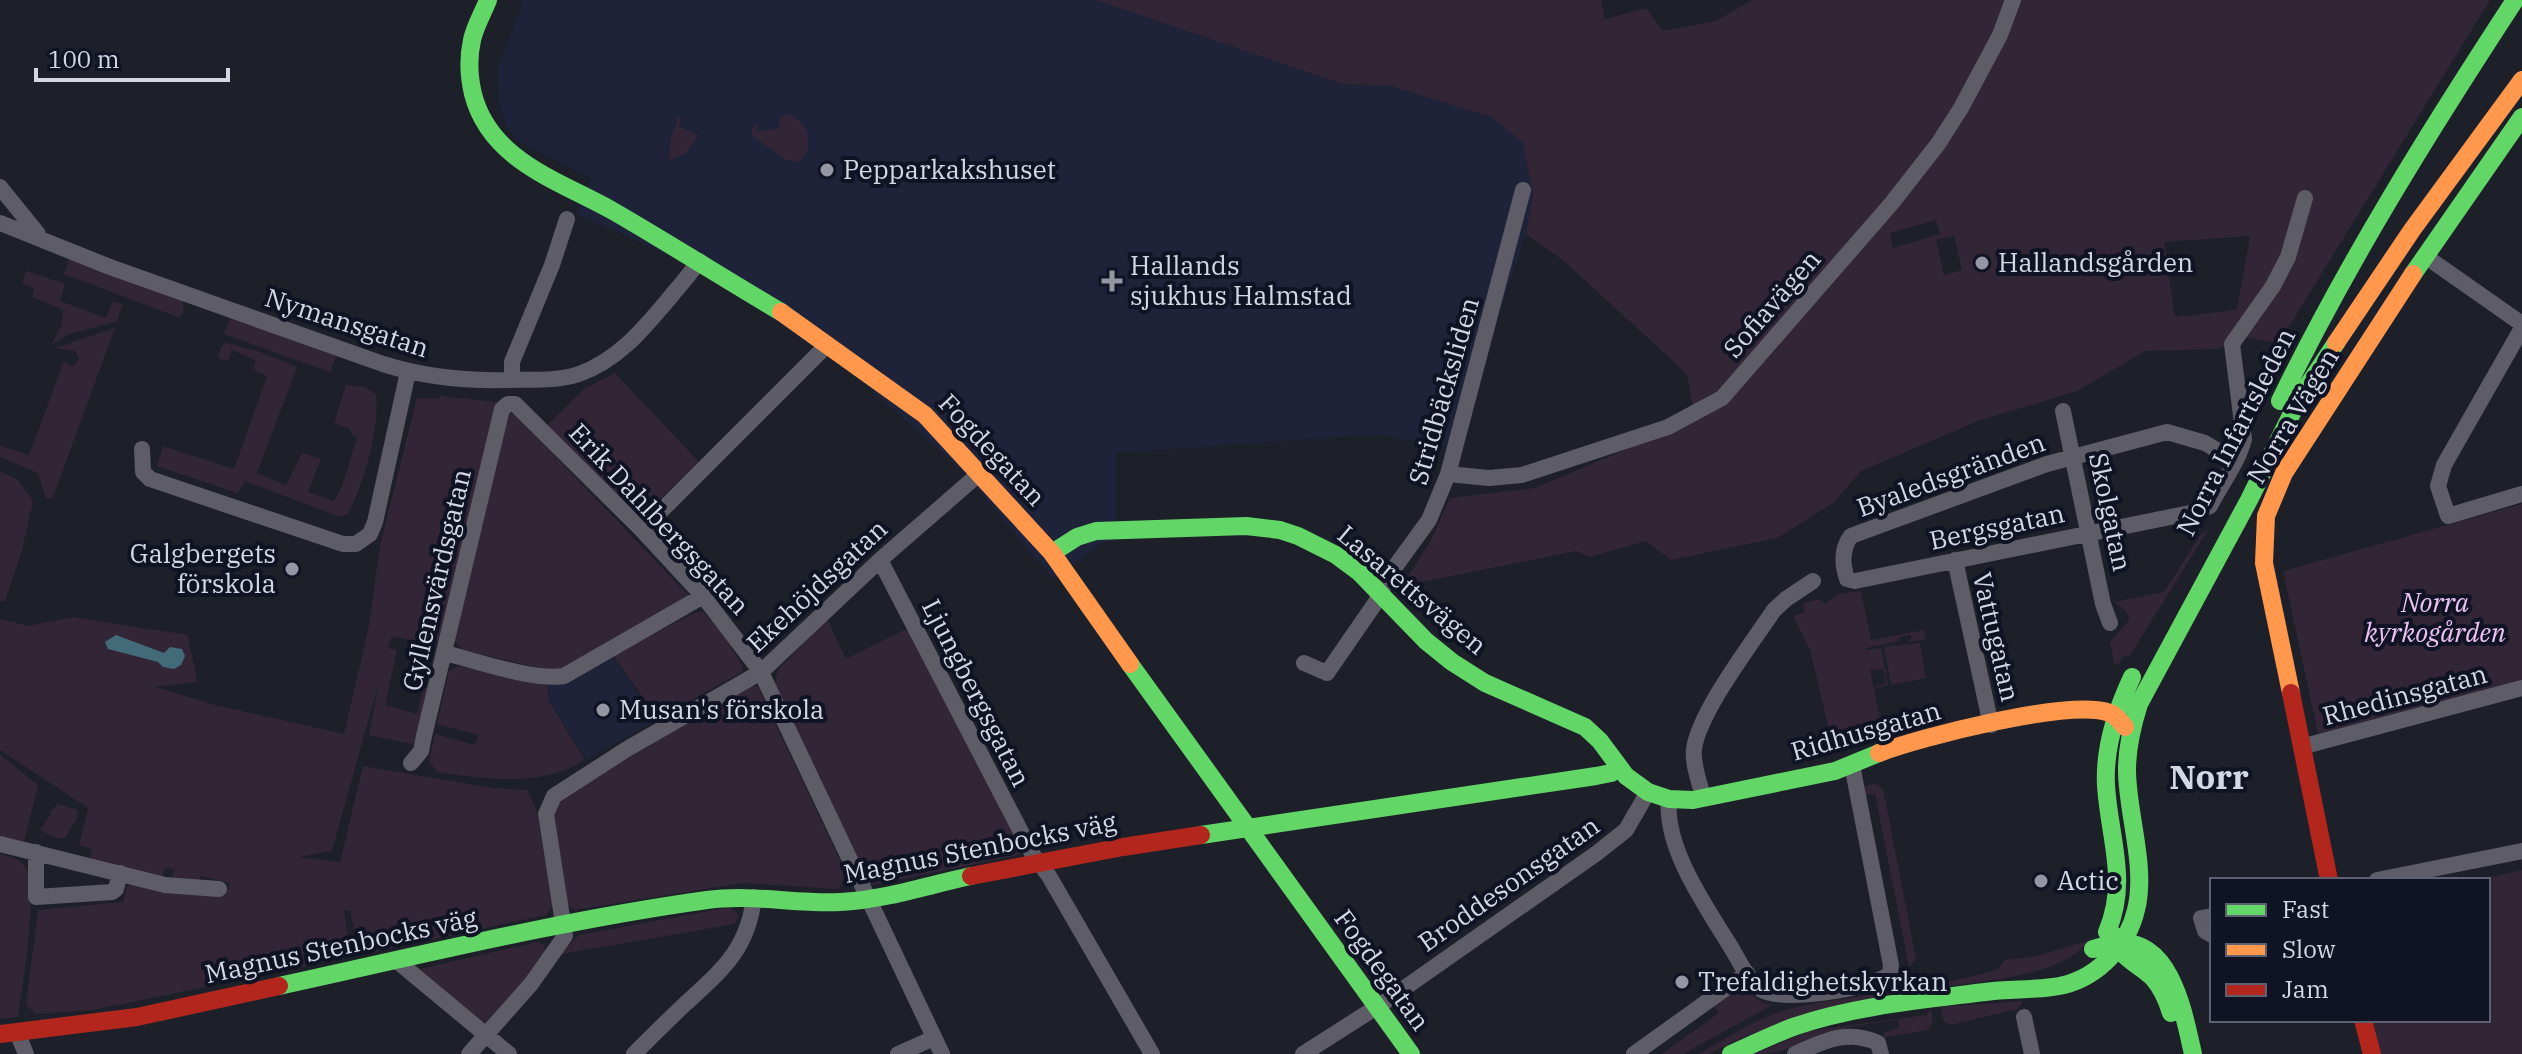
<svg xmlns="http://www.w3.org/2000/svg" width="2522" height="1054" viewBox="0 0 2522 1054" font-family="'IBM Plex Serif',serif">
<rect width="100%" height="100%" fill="#1d2029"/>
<!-- built -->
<path fill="#1e2339" d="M524,0H1096L1342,84L1391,86L1491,117L1523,142L1533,195L1526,234L1503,302L1461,451L1379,434L1116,453V541L1103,542L1053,579L960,469L836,359L680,260L577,214L591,179L516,140L506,125L499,102L498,67Z
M612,656L657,720L586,759L550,701L548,684Z"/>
<!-- green -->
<path fill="#322536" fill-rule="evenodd" d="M1096,0H1601L1605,19L1646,8L1663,31L1716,21L1752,0H2490L2279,343L2247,338L2216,349L2145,351L2077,391L1978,421L1861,471L1833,503L1777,538L1671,560L1646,541L1589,557L1576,551L1402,586L1431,540L1450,498L1535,488L1695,420L1687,374L1564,261L1526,234L1533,195L1523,142L1491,117L1391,86L1342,84ZM1936,220L1940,234L1893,248L1890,233ZM1954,236L1962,270L1944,275L1936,240ZM2250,236L2237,310L2175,317L2164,242Z
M787,114C810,122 816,145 799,162L786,160L751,135L752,128L759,122L757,131L778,129L781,117Z
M678,117L681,118L679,127L699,135L686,153L669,161L671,137Z
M69,259L181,299L184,309L180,318L64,274Z
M26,271L65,284L60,301L106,318L113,301L123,304L117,321L67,335L51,345L62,325L63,310L32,297L34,288L22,284Z
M235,318L334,355L336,357L330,372L224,334L229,321Z
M115,328L53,497L46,499L38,473L0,457V446L29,455L64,361L71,366L76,364L79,358L75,351L55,348Z
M224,342L257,351L297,367L257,473L286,485L302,453L321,459L308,492L334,501L342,486L357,438L351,434L350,429L334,423L346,385L365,387L376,394C380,428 364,483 348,514L340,517L245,481L237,493L157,466L163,446L234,469L267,376L253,370L256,360L232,350L228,361L220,359L218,355Z
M615,373L699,462L644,514H634L547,425L584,389Z
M440,396L496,402L441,639L432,645L392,636L388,648L397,650L385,705L417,714L423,686L428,687L416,741L412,744L369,735L379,682L332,851L299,857L340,862L363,766L493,788L527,790L536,809L553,906L546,915L359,955L350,910H344L351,957L93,1010L36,1014L26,1005L38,910L123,902L127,887L131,884L225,896L230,883L201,876L197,886L172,881L174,869L165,868L162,878L90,859L92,849L79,845L88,808L0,750V619L29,626L73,617L188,635L197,682L155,687L215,705L344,734L369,626L380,546L417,398L439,399Z
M509,413L515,414L688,595L557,672L462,650L454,640Z
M0,471L18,480L33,501L22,551L5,601H0Z
M2522,504V684L2319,738L2283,571Z
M2208,530L2129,657L2124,656L2119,664H2114L2110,642L2130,619L2126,611L2114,602L2164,592L2201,534Z
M1861,591L1871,640L1924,630L1926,639L1910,642L1911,635L1899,637V641L1866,648L1867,650L1881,648L1888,685L1876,688V686L1886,683L1883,669L1870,670L1882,728L1867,733L1864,739L1834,750L1810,650L1793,616L1805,612L1803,603L1820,599L1825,604L1839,594Z
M696,612H703L723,634L743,667L742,672L658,719L613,655Z
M827,619L846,659L908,628L1021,849L1019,855L873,885L868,882L775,683L778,670Z
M1920,643L1926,678L1891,685L1884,647Z
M459,666L547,685L549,701L585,760C540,788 487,779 437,772L429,761L435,734L475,745L479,735L437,724L449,671Z
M751,685L758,687L847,875L838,889L743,883L574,910L568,905L554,814L557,801Z
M0,755L38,785L24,842L0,836Z
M1876,784L1882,788L1884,793L1916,959L1909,967L1875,794L1865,795L1863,786Z
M58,804L77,810V818L65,838H56L40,830L51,814L49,812Z
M0,854C11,857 20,858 26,868C39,892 22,987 18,1017L0,1019Z
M2522,870V1054H2381L2373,1020H2488V880H2479Z
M730,907L739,915L735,924L561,954L579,935Z
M2090,940C2060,978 1983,980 1938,988L1943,983L1997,970L2005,960L2037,956Z
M538,942L545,946L543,958L488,1021L483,1022L415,970Z
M1909,981L1926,990L1750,1034L1708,1054H1699C1725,1039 1752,1021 1782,1011C1824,998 1869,1001 1909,981Z
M1737,989C1752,990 1757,1004 1772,1005L1683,1054H1661L1719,1013L1714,1006Z
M2023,1001L2018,1009L1950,1025L1943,1020L1941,1007Z
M1931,1009L1933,1020L1928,1030L1881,1038L1885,1032L1899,1028L1898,1020C1874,1023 1851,1026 1828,1033C1799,1043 1787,1054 1754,1054L1809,1031L1926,1015Z"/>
<!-- water -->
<path fill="#436a79" d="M116,635L164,653L170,647L182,649L185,656L181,665L174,669L163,667L158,662L108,649L105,642Z"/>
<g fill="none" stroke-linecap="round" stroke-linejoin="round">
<!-- street -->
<path stroke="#5e5c67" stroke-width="16" d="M0,187L38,234
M0,223L110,267L383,364C424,377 462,381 505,380C529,379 555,382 579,374C619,360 645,327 672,295C681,284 691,273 699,261
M2425,256L2522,324
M2522,328L2444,465L2438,486L2448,516L2522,494
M512,380V362L552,265L567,219
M2063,411L2103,604L2110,623
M142,449L143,472L150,479L343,544H356L370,534L375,522L408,372
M2235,461L2205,443L2167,432L2047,464L1851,536C1841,549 1842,564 1847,579L1855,581L2195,512L2210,506C2221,484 2238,463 2244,439L2232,344L2273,286L2288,257L2305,198
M1448,474L1489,478L1522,475L1668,427L1722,398L1891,204L1938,144L1961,108L2000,35L2013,0
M642,530L827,345
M880,560L1033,855L1049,876L1152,1054
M1955,560L1991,725
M445,653C476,661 535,681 564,676L703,596
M1304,663L1327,673L1376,602L1389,575L1429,520L1448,474L1523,190
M2301,747L2522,688
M411,763L421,751L424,736L502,409L508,404H515L642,530L703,596L761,672L942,1054
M1703,797C1700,783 1692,764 1694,749C1699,712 1752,643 1774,610L1786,599L1813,581
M1669,799C1664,847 1705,905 1729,944C1738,958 1746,978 1760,989C1780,1003 1872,989 1890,974L1891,965L1852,765
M0,844L165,885L219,889
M36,852V897L112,892L116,889L120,873
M2377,880L2522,851
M2212,916L2201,918L2205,931L2212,935
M397,961L509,1054
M2024,1017L2032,1054
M17,1032L26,1054
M469,1054L531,984L565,936L546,814L554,796L627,749L761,672L880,560L980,473
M634,1054C650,1038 667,1021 684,1005C721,971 748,950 754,897
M898,1054L934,1038
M1303,1054L1386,1001L1597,853L1626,830L1648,792
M1634,1054L1747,973
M1795,1054C1824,1041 1847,1029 1878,1043L1881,1054"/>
<!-- fast -->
<path stroke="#63d668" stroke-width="18" d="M488,0C483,13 475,26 472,40C468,58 469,77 473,94C490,161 560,181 613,211C670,244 725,279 781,312
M2413,274L2522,117
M2280,401C2348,261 2430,130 2515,0
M1052,553L1077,537L1096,531L1246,526L1280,530L1298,536L1336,555L1359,572L1426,641L1452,662L1485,683L1585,727L1600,741L1626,776L1648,792L1669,799L1693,800L1835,771L1879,753
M1130,664L1411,1054
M1201,835L1596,776L1611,773L1619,768
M2107,932C2129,880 2109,838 2106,785C2104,747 2116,711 2132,677
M2114,935C2118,958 2138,963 2153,978C2162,988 2167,1000 2171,1013
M2093,949C2101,947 2110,943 2118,943C2172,939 2184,1015 2193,1054
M279,986C421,955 563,920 707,900C752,894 796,904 840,902C884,900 928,885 971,876
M1731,1054C1751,1045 1772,1035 1793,1027C1853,1006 1921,1000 1985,992C2010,988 2039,991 2064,985C2100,976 2128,944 2136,910C2147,867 2127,813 2127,770C2127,746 2132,726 2139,704L2249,500L2300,397L2336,343"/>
<!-- slow -->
<path stroke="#ff974d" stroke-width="18" d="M781,312L925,415L1052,553L1130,664
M2336,343L2412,230L2522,80
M2291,693L2264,563L2266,516L2284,473L2413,274
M1879,753C1921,737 2065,700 2107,712C2115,714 2119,720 2125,727"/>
<!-- jam -->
<path stroke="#b3261e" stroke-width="18" d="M2291,693L2329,880
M971,876L1123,847L1201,835
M2363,1020L2372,1054
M0,1034L137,1017L279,986"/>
</g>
<!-- markers -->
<g fill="#9497a3" stroke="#0f1324" stroke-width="3">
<circle cx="827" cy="170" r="8"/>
<circle cx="1982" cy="263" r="8"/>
<path d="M1108 269h8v8h8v8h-8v8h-8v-8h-8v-8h8z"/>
<circle cx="292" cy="569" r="8"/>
<circle cx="603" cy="710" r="8"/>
<circle cx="2041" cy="881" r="8"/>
<circle cx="1682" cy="982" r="8"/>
</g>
<g text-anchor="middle" stroke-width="8" stroke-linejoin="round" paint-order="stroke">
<!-- poi labels -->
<g font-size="26" fill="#d4d7e4" stroke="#0f1324" text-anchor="start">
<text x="843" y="179">Pepparkakshuset</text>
<text x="1998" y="272">Hallandsgården</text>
<text x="1130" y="275">Hallands<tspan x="1130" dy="30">sjukhus Halmstad</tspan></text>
<text x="276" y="563" text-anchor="end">Galgbergets<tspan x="276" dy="30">förskola</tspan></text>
<text x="619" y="719">Musan's förskola</text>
<text x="2057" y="890">Actic</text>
<text x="1698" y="991">Trefaldighetskyrkan</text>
</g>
<!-- street labels -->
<g font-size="26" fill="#d4d7e4" stroke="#0f1324">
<text transform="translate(1772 304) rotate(-49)" y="9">Sofiavägen</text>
<text transform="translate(347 323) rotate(18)" y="9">Nymansgatan</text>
<text transform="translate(1444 391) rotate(-74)" y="9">Stridbäcksliden</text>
<text transform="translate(2293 416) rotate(-59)" y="9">Norra Vägen</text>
<text transform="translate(2236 432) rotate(-63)" y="9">Norra Infartsleden</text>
<text transform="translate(992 450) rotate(47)" y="9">Fogdegatan</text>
<text transform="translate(1951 475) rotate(-20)" y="9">Byaledsgränden</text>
<text transform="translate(2110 512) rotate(78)" y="9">Skolgatan</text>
<text transform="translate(659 519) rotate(47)" y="9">Erik Dahlbergsgatan</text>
<text transform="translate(1997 527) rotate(-12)" y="9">Bergsgatan</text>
<text transform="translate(437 580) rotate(-77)" y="9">Gyllensvärdsgatan</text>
<text transform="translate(817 586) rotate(-43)" y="9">Ekehöjdsgatan</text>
<text transform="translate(1412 590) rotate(40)" y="9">Lasarettsvägen</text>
<text transform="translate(1996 637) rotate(77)" y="9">Vattugatan</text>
<text transform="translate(976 693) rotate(63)" y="9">Ljungbergsgatan</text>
<text transform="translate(2405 695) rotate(-15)" y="9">Rhedinsgatan</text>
<text transform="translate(1866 731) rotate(-16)" y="9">Ridhusgatan</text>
<text transform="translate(980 848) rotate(-11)" y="9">Magnus Stenbocks väg</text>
<text transform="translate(1509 884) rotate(-35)" y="9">Broddesonsgatan</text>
<text transform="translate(341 946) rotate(-12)" y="9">Magnus Stenbocks väg</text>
<text transform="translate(1382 970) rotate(54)" y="9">Fogdegatan</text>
</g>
<!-- park labels -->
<g font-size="26" font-style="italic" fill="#edc3f6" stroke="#0f1324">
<text x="2435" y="612">Norra<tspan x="2435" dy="30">kyrkogården</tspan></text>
</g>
<!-- district labels -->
<g font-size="34" font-weight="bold" fill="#d4d7e4" stroke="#0f1324">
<text x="2209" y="789">Norr</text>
</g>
</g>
<!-- legend -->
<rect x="2210" y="878" width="280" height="144" fill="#0f1324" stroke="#5e6171" stroke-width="2"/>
<rect x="2226" y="904" width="40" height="12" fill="#63d668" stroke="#5e6171" stroke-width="2"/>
<text x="2282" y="918" font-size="24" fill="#d4d7e4">Fast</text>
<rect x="2226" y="944" width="40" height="12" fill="#ff974d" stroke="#5e6171" stroke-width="2"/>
<text x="2282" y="958" font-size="24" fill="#d4d7e4">Slow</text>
<rect x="2226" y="984" width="40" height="12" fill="#b3261e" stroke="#5e6171" stroke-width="2"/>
<text x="2282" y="998" font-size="24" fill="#d4d7e4">Jam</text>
<!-- scale -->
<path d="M36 68v12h192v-12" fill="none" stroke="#d4d7e4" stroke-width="4"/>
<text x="48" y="68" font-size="24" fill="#d4d7e4" stroke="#0f1324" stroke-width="6" paint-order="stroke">100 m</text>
</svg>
